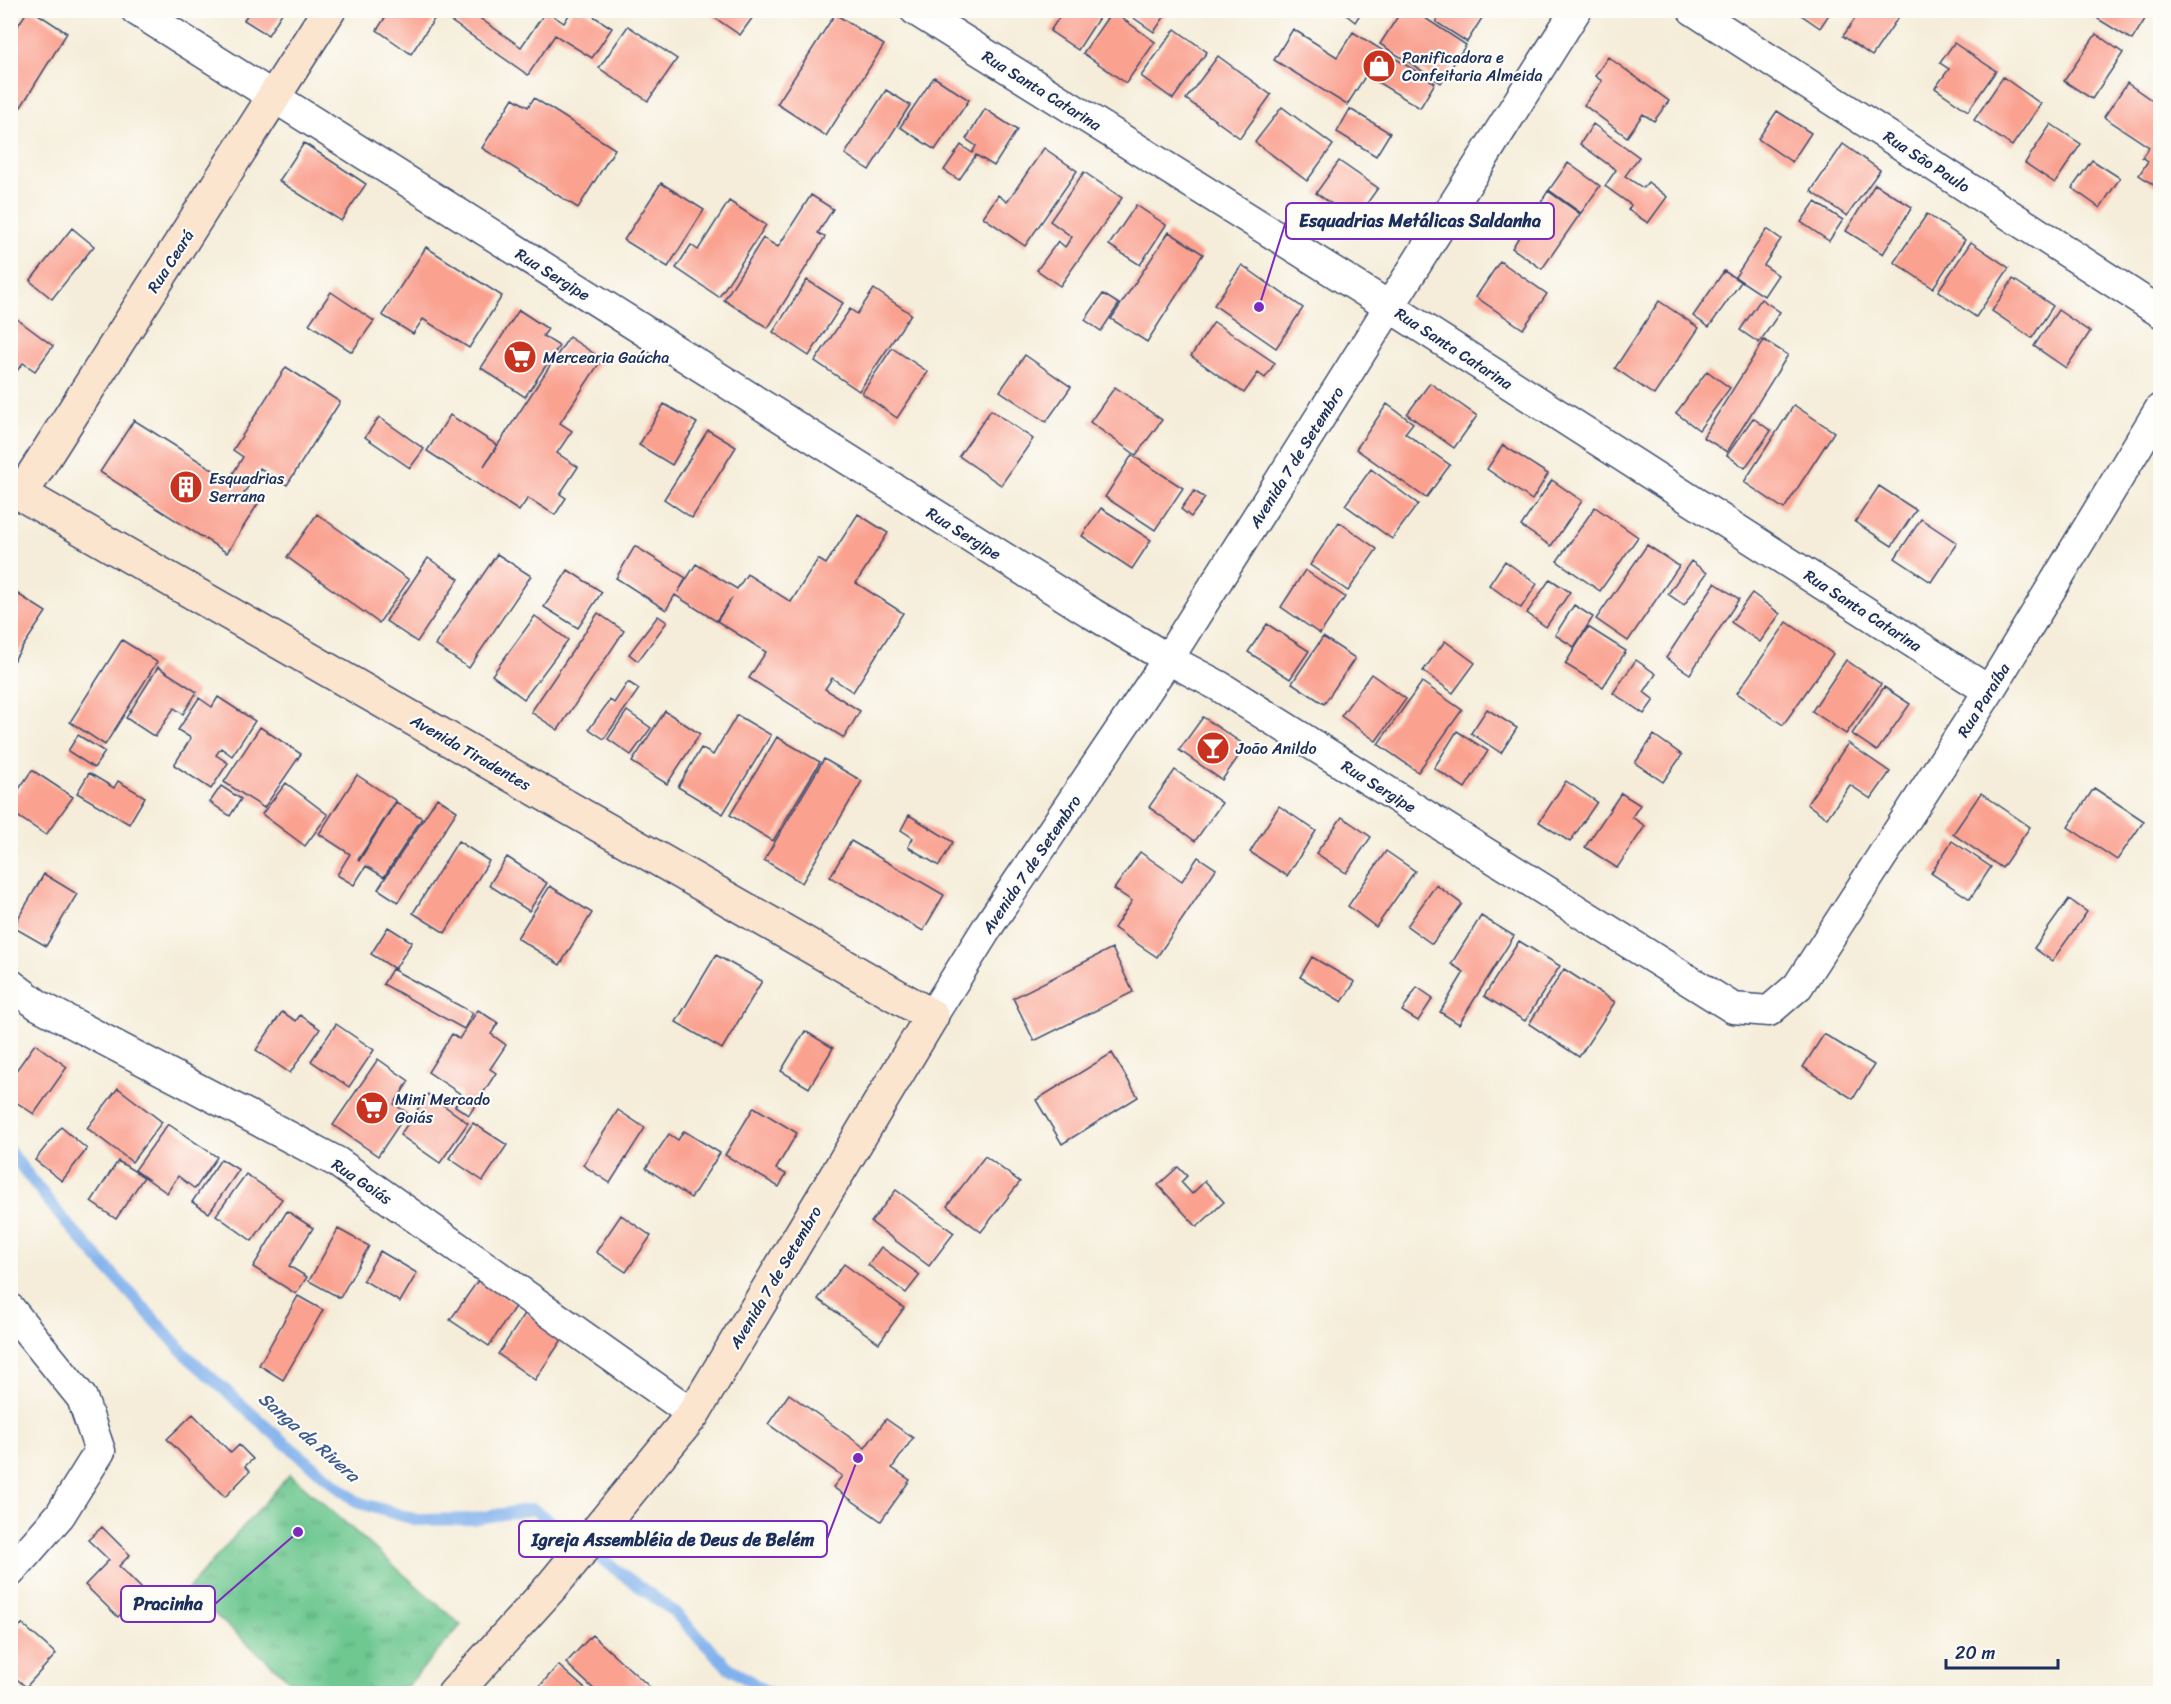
<svg xmlns="http://www.w3.org/2000/svg" width="2171" height="1704" viewBox="0 0 2171 1704" font-family="Sriracha,sans-serif">
<defs>
<pattern id="park-tufts" width="24" height="20" patternUnits="userSpaceOnUse" patternTransform="scale(1.5)"><rect width="24" height="20" fill="#6ec890"/><path d="M3 7l-1-3M5 7V3M7 7l1-3M15 17l-1-3M17 17v-4M19 17l1-3" fill="none" stroke="#5aa379"/></pattern>
</defs>
<rect width="100%" height="100%" fill="#fdfcf7"/>
<filter id="ink" filterUnits="userSpaceOnUse"><feTurbulence type="fractalNoise" baseFrequency=".0167" numOctaves="2"/><feDisplacementMap in="SourceGraphic" scale="12" xChannelSelector="R" yChannelSelector="G"/><feConvolveMatrix kernelMatrix="1 2 1 2 8 2 1 2 1" color-interpolation-filters="sRGB"/></filter>
<filter id="wash" filterUnits="userSpaceOnUse"><feTurbulence type="fractalNoise" baseFrequency=".008" numOctaves="4" result="noise"/><feDisplacementMap in="SourceGraphic" scale="24" xChannelSelector="R" yChannelSelector="G"/><feGaussianBlur stdDeviation="1.35" result="paint"/><feColorMatrix in="noise" values="0 0 0 0 0 0 0 0 0 0 0 0 0 0 0 0 0 1.4 0 .05"/><feComposite in="paint" operator="in"/></filter>
<g filter="url(#wash)">
<rect width="100%" height="100%" fill="#f5edd9"/>
<!-- park -->
<path fill="url(#park-tufts)" stroke="#447c77" stroke-width="1.5" d="M290,1474L461,1625L401,1693H304L187,1590Z"/>
<g fill="none" stroke-linecap="round" stroke-linejoin="round">
<!-- stream -->
<path stroke="#81b1ec" stroke-width="12" d="M10,1152L63,1219L187,1356L281,1440L357,1502L417,1520L472,1519L533,1509L673,1611L728,1667L770,1694"/>
</g>
<g id="blocks">
<!-- building -->
<path fill="#faa190" d="M28,10H32L67,33L21,107L10,101V38Z
M250,10H284L268,35L244,20Z
M390,10H409L414,14L417,10H431L437,15L411,54L377,30Z
M435,10H486L481,19L521,47L546,11L564,23L572,10H584L612,28L592,58L555,35L528,75Z
M710,10H758L740,35L708,13Z
M1064,10H1104L1078,50L1050,31Z
M1130,10H1169L1154,32L1128,14Z
M1340,10H1363L1355,22Z
M1402,10H1413L1466,45L1441,83L1380,44Z
M1443,10H1487L1467,42L1436,22Z
M1794,10H1832L1820,28Z
M1849,10H1899L1902,12L1872,56L1843,36L1857,16Z
M2104,10H2138L2147,16L2132,40L2098,19Z
M1112,11L1155,42L1126,83L1083,53Z
M835,14L884,45L826,136L777,104Z
M628,26L677,59L648,101L599,68Z
M1175,29L1207,52L1173,99L1141,76Z
M1293,29L1337,57L1353,32L1435,83L1420,108L1366,75L1347,105L1274,60Z
M2096,34L2123,53L2092,99L2064,81Z
M1954,43L1996,71L1968,111L1935,88L1949,69L1940,63Z
M1218,56L1271,95L1240,138L1186,99Z
M1608,57L1669,101L1654,121L1643,114L1627,137L1584,105L1602,81L1595,76Z
M934,77L969,100L935,150L900,127Z
M2003,77L2041,104L2012,146L1974,120Z
M2127,83L2160,106V160L2158,165L2160,167V189L2139,175L2148,161L2142,157L2149,147L2104,117Z
M886,90L910,105L869,170L845,154Z
M513,98L528,107L534,98L615,149L578,208L482,148Z
M1282,107L1333,145L1307,181L1255,142Z
M985,109L1017,130L994,166L976,155L959,180L944,170L961,145L972,153L976,146L966,139Z
M1350,109L1390,133L1376,156L1337,132Z
M1777,111L1811,133L1792,162L1758,139Z
M1593,124L1639,157L1625,176L1643,188L1648,182L1667,197L1648,223L1628,210L1631,205L1605,186L1616,170L1580,144Z
M2051,124L2081,144L2055,183L2025,163Z
M304,143L366,184L341,221L279,181Z
M1843,144L1880,170L1847,216L1811,191Z
M1044,148L1077,171L1025,246L983,217L998,195L1007,202Z
M2092,160L2120,178L2100,208L2072,188Z
M1339,161L1378,188L1355,220L1316,193Z
M1568,163L1600,186L1581,213L1549,190Z
M1084,172L1122,198L1060,286L1037,270L1058,241L1065,247L1072,237L1050,221Z
M661,183L704,210L668,267L624,240Z
M1875,184L1912,207L1883,254L1846,231Z
M1548,191L1580,214L1542,269L1512,248Z
M811,195L833,209L818,233L825,237L768,328L724,300L763,238L778,247Z
M729,201L766,225L719,297L676,268L691,245L698,250Z
M1815,202L1843,220L1829,241L1801,222Z
M1136,205L1166,225L1140,265L1109,245Z
M1927,214L1965,240L1933,288L1894,262Z
M72,228L94,246L52,299L30,281Z
M1767,229L1781,239L1764,265L1778,275L1764,296L1735,277Z
M1169,232L1203,254L1147,342L1111,319Z
M1971,242L2009,268L1976,317L1938,291Z
M426,247L502,296L469,348L423,319L413,334L382,315Z
M1500,261L1547,294L1523,329L1476,297Z
M1242,265L1303,308L1276,348L1214,305Z
M1724,271L1741,282L1709,327L1693,316Z
M2013,279L2053,306L2032,338L1992,311Z
M807,280L843,303L809,356L773,332Z
M874,289L911,314L859,391L815,361L850,309L857,314Z
M331,292L374,321L352,352L309,324Z
M1103,294L1119,304L1101,331L1085,320Z
M1761,299L1780,312L1759,343L1740,330Z
M1659,301L1699,328L1654,395L1615,368Z
M519,310L548,329L543,336L559,346L525,397L481,368Z
M2058,310L2090,332L2066,368L2034,346Z
M17,319L53,346L35,371L23,363L10,380V328Z
M1214,322L1275,363L1265,378L1258,373L1244,393L1191,356Z
M569,337L602,359L560,423L572,431L557,453L578,467L560,494L566,498L555,515L528,498L519,511L427,451L450,415L497,445L484,466Z
M1764,340L1788,355L1727,452L1703,437Z
M892,348L928,372L897,418L862,393Z
M1025,355L1071,387L1046,422L1000,391Z
M286,367L340,402L287,485L260,468L244,493L259,502L227,553L100,472L134,420L229,480L243,457L233,450Z
M1707,371L1730,388L1699,430L1676,413Z
M1430,383L1477,416L1454,448L1407,414Z
M1115,387L1162,420L1136,455L1090,422Z
M664,404L697,423L672,465L639,445Z
M1387,404L1413,423L1405,433L1450,465L1426,498L1356,449Z
M1794,405L1834,432L1784,509L1744,482Z
M991,410L1033,439L1001,485L959,456Z
M379,417L424,449L410,468L365,437Z
M1753,418L1771,431L1745,468L1727,455Z
M708,430L736,447L692,518L664,499Z
M1503,445L1548,474L1532,500L1487,469Z
M1132,455L1183,488L1155,530L1105,497Z
M1371,469L1418,504L1392,539L1345,505Z
M1552,480L1582,501L1551,546L1521,526Z
M1879,486L1916,510L1892,546L1855,522Z
M1194,491L1205,498L1191,517L1181,509Z
M1595,507L1638,537L1600,591L1557,561Z
M1101,508L1151,540L1132,569L1082,536Z
M317,514L409,580L379,623L287,557Z
M858,514L888,533L856,583L903,613L853,692L832,678L825,689L860,711L844,738L749,678L766,652L717,621L732,598L716,621L675,595L666,610L616,578L635,546L686,578L678,592L696,564L737,589L747,574L791,602L818,559L826,564Z
M1921,519L1957,543L1931,582L1895,558Z
M1339,522L1377,549L1348,591L1310,565Z
M1647,545L1679,566L1628,641L1596,619Z
M497,554L531,576L469,668L435,645Z
M428,558L459,579L417,642L386,621Z
M1505,561L1537,584L1521,608L1489,585Z
M1691,561L1707,573L1684,605L1668,594Z
M568,570L602,592L578,628L544,607Z
M1305,570L1345,597L1320,634L1281,607Z
M1550,579L1570,592L1546,627L1527,613Z
M1715,583L1739,599L1690,674L1666,658Z
M10,589L46,612L10,666Z
M1752,593L1780,614L1760,642L1731,622Z
M1574,605L1593,617L1574,647L1555,635Z
M598,613L624,631L558,730L531,712Z
M535,616L568,640L524,699L492,675Z
M658,616L667,622L638,661L629,654Z
M1787,622L1833,654L1783,725L1737,693Z
M1267,624L1309,651L1290,679L1248,652Z
M1588,627L1626,651L1603,687L1565,664Z
M1323,637L1355,658L1324,704L1292,683Z
M122,640L157,662L105,745L70,722Z
M1445,641L1475,663L1453,693L1423,671Z
M1636,660L1656,674L1644,692L1654,700L1644,714L1613,693Z
M1846,660L1881,684L1846,734L1812,711Z
M158,667L197,692L183,714L174,708L155,737L126,718Z
M1371,674L1406,699L1376,741L1341,716Z
M628,682L639,689L604,739L589,729L610,700L614,703Z
M1422,682L1462,710L1418,772L1378,744Z
M1884,687L1910,704L1877,751L1852,734Z
M218,697L255,721L232,756L221,748L216,755L228,763L211,789L174,765L191,738L178,730L199,698L212,707Z
M1487,709L1517,728L1501,753L1471,733Z
M627,711L651,728L631,755L608,739Z
M665,711L700,734L667,784L632,762Z
M737,715L771,735L723,814L678,787L701,748L713,755Z
M1203,717L1246,746L1222,780L1179,750Z
M260,727L301,754L264,808L224,782Z
M1457,731L1488,751L1465,788L1434,768Z
M78,735L105,752L94,768L68,751Z
M1654,735L1682,755L1663,782L1635,763Z
M777,737L820,762L773,841L730,815Z
M1848,743L1890,772L1871,799L1850,785L1827,818L1807,804Z
M824,759L862,781L802,883L764,860Z
M32,770L73,797L46,835L10,811V802Z
M1175,770L1222,803L1195,841L1149,807Z
M89,773L114,788L118,781L145,797L129,824L77,793Z
M357,775L396,801L358,860L359,861L396,802L422,818L384,877L366,866L354,885L337,875L350,854L319,834Z
M1566,781L1597,802L1570,842L1539,822Z
M286,783L328,815L305,846L262,814Z
M221,786L241,799L230,816L210,802Z
M2094,788L2144,821L2117,860L2068,827Z
M1621,793L1640,805L1632,817L1645,826L1617,868L1585,847Z
M1981,793L2030,827L2002,868L1953,834Z
M437,798L457,811L398,902L378,889Z
M1279,806L1316,831L1287,876L1250,852Z
M909,815L953,842L939,866L908,847L913,838L901,830Z
M1342,817L1371,837L1346,873L1316,853Z
M458,841L489,861L445,933L413,913Z
M851,841L944,895L923,931L830,877Z
M1952,841L1991,867L1970,899L1931,873Z
M1386,851L1415,871L1376,927L1348,906Z
M1140,852L1182,881L1198,857L1216,869L1157,957L1114,928L1132,901L1114,889Z
M507,857L547,883L529,911L489,885Z
M44,874L77,894L46,946L13,927Z
M1436,885L1462,904L1432,944L1407,926Z
M550,886L592,913L560,965L517,938Z
M2069,899L2087,912L2052,961L2034,948Z
M1481,916L1514,936L1459,1024L1440,1012L1464,972L1451,964Z
M388,927L412,942L395,969L371,954Z
M1519,941L1560,966L1525,1021L1484,996Z
M1112,948L1133,992L1034,1041L1013,998Z
M716,955L762,981L722,1049L676,1022Z
M1312,957L1355,982L1342,1002L1300,977Z
M392,969L473,1013L464,1029L383,984Z
M1564,969L1615,1002L1579,1057L1529,1024Z
M1417,987L1433,998L1418,1021L1402,1011Z
M478,1010L498,1023L491,1034L506,1045L490,1069L496,1073L469,1115L455,1106L462,1095L428,1072L452,1034L459,1039Z
M282,1012L296,1021L300,1015L320,1029L290,1073L256,1050Z
M336,1024L374,1050L349,1087L311,1061Z
M805,1031L833,1048L809,1088L781,1071Z
M1824,1034L1874,1065L1853,1099L1803,1067Z
M35,1044L67,1067L34,1114L10,1098V1079Z
M1112,1053L1138,1097L1062,1144L1036,1100Z
M378,1059L409,1081L394,1104L407,1113L378,1156L333,1125Z
M118,1088L162,1122L132,1162L87,1128Z
M428,1094L468,1123L440,1163L400,1135Z
M754,1107L797,1133L776,1169L786,1174L779,1187L725,1155Z
M618,1110L645,1128L610,1183L583,1165Z
M473,1123L507,1145L483,1181L449,1158Z
M168,1124L217,1157L195,1189L178,1176L167,1193L135,1170Z
M61,1127L87,1149L62,1181L35,1160Z
M684,1131L720,1153L691,1198L646,1168L669,1134L678,1140Z
M985,1156L1020,1182L981,1232L947,1206Z
M221,1159L239,1170L209,1213L192,1202Z
M118,1161L144,1177L116,1219L91,1202Z
M1178,1167L1187,1176L1181,1182L1192,1194L1205,1181L1224,1202L1197,1227L1158,1185Z
M246,1174L282,1199L252,1241L216,1215Z
M896,1190L954,1233L929,1266L871,1222Z
M287,1211L313,1228L289,1266L307,1277L296,1294L253,1267Z
M621,1215L651,1236L626,1272L596,1252Z
M338,1229L369,1246L340,1298L309,1281Z
M881,1247L920,1275L906,1293L868,1265Z
M380,1251L417,1273L400,1302L363,1280Z
M844,1264L904,1308L879,1343L818,1299Z
M479,1279L516,1305L489,1346L450,1320Z
M298,1296L323,1310L283,1380L259,1365Z
M526,1312L563,1338L535,1380L498,1354Z
M789,1394L865,1448L886,1419L913,1438L892,1468L910,1480L881,1521L833,1487L842,1476L768,1424Z
M193,1414L231,1453L239,1445L253,1459L245,1466L250,1471L225,1497L167,1439Z
M102,1527L130,1555L119,1566L144,1591L118,1617L85,1585L109,1560L88,1540Z
M22,1624L56,1654L26,1687L10,1673V1637Z
M592,1635L651,1688L646,1694H599L566,1663Z
M558,1665L591,1694H533Z"/>
</g>
</g>
<g filter="url(#ink)">
<use href="#blocks" fill-opacity="0" stroke="#3c4c70" stroke-width="1.5"/>
<g fill="none" stroke-linecap="round" stroke-linejoin="round">
<!-- street casing -->
<g stroke="#3c4c70" stroke-width="33">
<path id="street" d="M136,10L1093,614L1168,659L1219,686L1733,1008L1769,1011L1798,986L1989,691L2160,409
M915,10L1390,307L1989,691
M1693,10L2160,312
M10,984L38,1005L337,1162L693,1414
M932,1016L989,925L1168,659L1576,10
M10,1309L82,1398L100,1451L60,1515L10,1572"/>
</g>
<!-- secondary casing -->
<g stroke="#3c4c70" stroke-width="36">
<path id="secondary" d="M329,10L21,494L932,1016L693,1414L552,1586L454,1694"/>
</g>
<!-- street -->
<use href="#street" stroke="#fff" stroke-width="30"/>
<!-- secondary -->
<use href="#secondary" stroke="#fbe5cf" stroke-width="33"/>
</g>
</g>
<!-- icons -->
<defs>
<g id="shop-disc" transform="scale(1.725)"><circle r="9.5" fill="#c8321e" stroke="#fdfcf7"/><path d="M-5-2.5h2.3a2.7 3.5 0 0 1 5.4 0H5L5.5 6h-11ZM-1.5-2.5h3a1.5 2.3 0 0 0-3 0Z" fill="#fff"/></g>
<g id="supermarket-disc" transform="scale(1.725)"><circle r="9.5" fill="#c8321e" stroke="#fdfcf7"/><path d="M-6-5.5h2.5l.6 2H6L4.5 2H-2.5L-4.4-4H-6ZM-1.5 3.2a1.3 1.3 0 1 0 .1 0ZM3 3.2a1.3 1.3 0 1 0 .1 0Z" fill="#fff"/></g>
<g id="building-disc" transform="scale(1.725)"><circle r="9.5" fill="#c8321e" stroke="#fdfcf7"/><path d="M-4-6H4V6H1V3H-1V6H-4ZM-2.5-4.3h1.7v1.8h-1.7ZM.8-4.3h1.7v1.8H.8ZM-2.5-1h1.7V.8h-1.7ZM.8-1h1.7V.8H.8Z" fill="#fff"/></g>
<g id="bar-disc" transform="scale(1.725)"><circle r="9.5" fill="#c8321e" stroke="#fdfcf7"/><path d="M-6-5H6L.8 .8V4.5H3.5V6h-7V4.5H-.8V.8Z" fill="#fff"/></g>
</defs>
<g fill-rule="evenodd">
<use href="#shop-disc" x="1379" y="66"/>
<use href="#supermarket-disc" x="520" y="357"/>
<use href="#building-disc" x="186" y="487"/>
<use href="#bar-disc" x="1213" y="748"/>
<use href="#supermarket-disc" x="372" y="1108"/>
</g>
<g text-anchor="middle" stroke-width="4.5" stroke-linejoin="round" paint-order="stroke">
<!-- poi labels -->
<g font-size="16" fill="#1b2f5e" stroke="#fdfcf7" text-anchor="start">
<text x="1402" y="63">Panificadora e<tspan x="1402" dy="18">Confeitaria Almeida</tspan></text>
<text x="543" y="363">Mercearia Gaúcha</text>
<text x="209" y="484">Esquadrias<tspan x="209" dy="18">Serrana</tspan></text>
<text x="1236" y="754">João Anildo</text>
<text x="395" y="1105">Mini Mercado<tspan x="395" dy="18">Goiás</tspan></text>
</g>
<!-- street labels -->
<g font-size="16" fill="#1b2f5e" stroke="#fdfcf7">
<text transform="translate(1042 90) rotate(32)" y="6">Rua Santa Catarina</text>
<text transform="translate(1927 161) rotate(33)" y="6">Rua São Paulo</text>
<text transform="translate(170 261) rotate(-57)" y="6">Rua Ceará</text>
<text transform="translate(553 274) rotate(32)" y="6">Rua Sergipe</text>
<text transform="translate(1454 348) rotate(33)" y="6">Rua Santa Catarina</text>
<text transform="translate(1296 457) rotate(-58)" y="6">Avenida 7 de Setembro</text>
<text transform="translate(964 533) rotate(32)" y="6">Rua Sergipe</text>
<text transform="translate(1863 610) rotate(33)" y="6">Rua Santa Catarina</text>
<text transform="translate(1983 700) rotate(-58)" y="6">Rua Paraíba</text>
<text transform="translate(471 752) rotate(30)" y="6">Avenida Tiradentes</text>
<text transform="translate(1379 786) rotate(32)" y="6">Rua Sergipe</text>
<text transform="translate(1031 864) rotate(-56)" y="6">Avenida 7 de Setembro</text>
<text transform="translate(362 1181) rotate(34)" y="6">Rua Goiás</text>
<text transform="translate(775 1277) rotate(-59)" y="6">Avenida 7 de Setembro</text>
</g>
<!-- water labels -->
<g font-size="18" font-style="italic" fill="#3f5c90" stroke="#fdfcf7">
<text transform="translate(309 1437) rotate(41)" y="6">Sanga da Rivera</text>
</g>
</g>
<!-- callouts -->
<path fill="none" stroke="#7b2cbf" stroke-width="2" d="M1259 307L1286 221M858 1458L827 1539M298 1532L215 1604"/>
<g fill="#7b2cbf" stroke="#fdfcf7" stroke-width="2">
<circle cx="1259" cy="307" r="6"/>
<circle cx="858" cy="1458" r="6"/>
<circle cx="298" cy="1532" r="6"/>
</g>
<g fill="#fdfcf7" stroke="#7b2cbf" stroke-width="2">
<rect x="1286" y="203" width="268" height="36" rx="6"/>
<rect x="519" y="1521" width="308" height="36" rx="6"/>
<rect x="121" y="1586" width="94" height="36" rx="6"/>
</g>
<g font-size="18" text-anchor="middle" font-weight="bold" fill="#1b2f5e">
<text x="1420" y="227">Esquadrias Metálicas Saldanha</text>
<text x="673" y="1546">Igreja Assembléia de Deus de Belém</text>
<text x="168" y="1610">Pracinha</text>
</g>
<!-- margin -->
<rect width="2171" height="1704" fill="none" stroke="#fdfcf7" stroke-width="36"/>
<!-- scale -->
<path d="M1946 1659v9h112v-9" fill="none" stroke="#1b2f5e" stroke-width="3"/>
<text x="1955" y="1659" font-size="18" fill="#1b2f5e" stroke="#fdfcf7" stroke-width="4.5" paint-order="stroke">20 m</text>
</svg>
